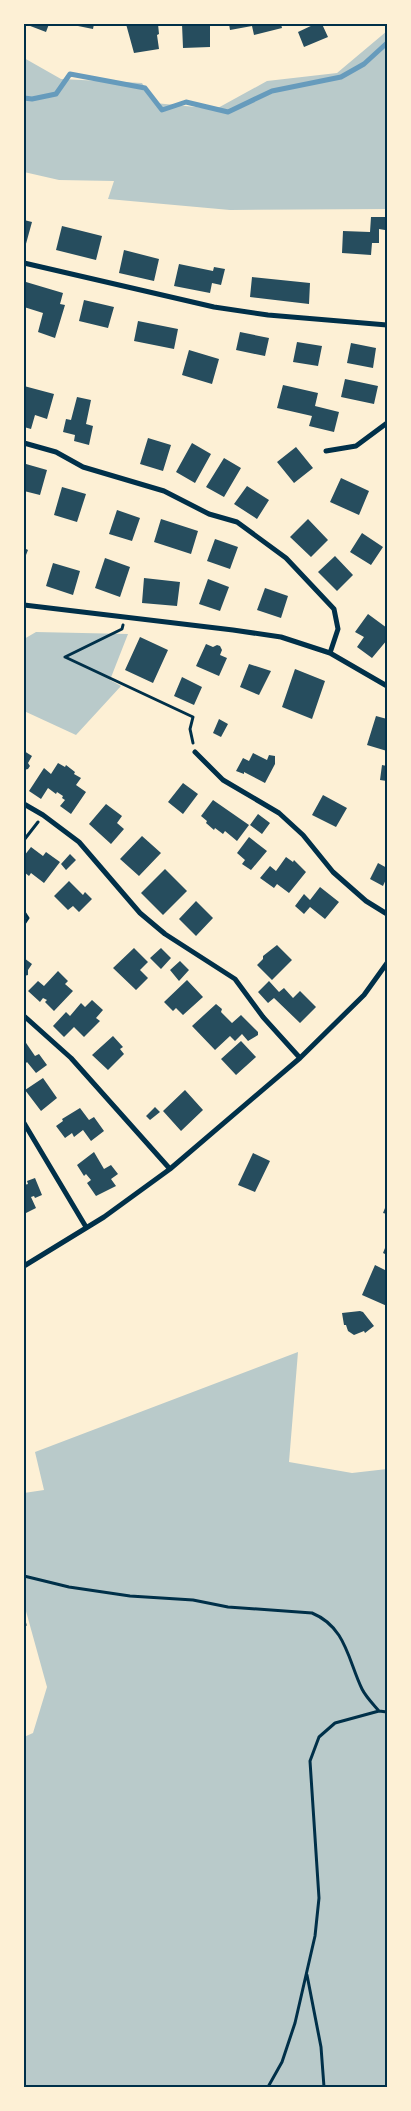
<svg xmlns="http://www.w3.org/2000/svg" width="411" height="2111" viewBox="0 0 411 2111" font-family="Manrope,sans-serif">
<rect width="100%" height="100%" fill="#fdf0d5"/>
<!-- green -->
<path fill="#b9caca" d="M387,31V209L230,210L108,199L114,181L59,180L24,172V58L61,79L142,83L155,103L216,109L267,81L337,73Z
M36,632L128,634L110,680L121,686L76,735L24,711V639Z
M298,1352L289,1462L352,1473L387,1469V2087H24V1737L33,1733L47,1687L24,1604V1493L44,1490L35,1452Z"/>
<g fill="none" stroke-linecap="round" stroke-linejoin="round">
<!-- stream -->
<path stroke="#669bbc" stroke-width="5" d="M24,98L32,99L56,94L70,74L145,88L162,110L186,102L228,112L272,91L341,77L364,64L387,43"/>
</g>
<!-- building -->
<path fill="#264d5e" d="M25,24H49L46,32Z
M68,24H94L93,29Z
M126,24H158L159,34L157,35L159,49L134,53Z
M182,24H210V47L183,48Z
M229,24H281L282,28L254,35L252,26L230,30Z
M315,24H322L328,37L304,47L298,32Z
M371,217H385V230L379,229V243H372L371,255L342,253L343,231L370,232Z
M24,220L32,222L24,251Z
M62,226L102,236L96,260L56,250Z
M124,250L159,259L154,281L119,273Z
M179,264L213,271L214,267L225,269L221,285L212,283L210,293L174,286Z
M252,277L310,283L309,304L250,297Z
M26,282L63,293L60,304L65,305L55,338L38,332L43,313L24,307Z
M84,300L114,307L108,328L79,321Z
M138,321L178,329L174,349L134,341Z
M240,332L269,338L265,356L236,350Z
M297,342L322,346L318,366L293,362Z
M351,343L376,348L373,368L347,363Z
M189,350L219,359L212,384L182,375Z
M345,379L378,386L374,404L341,397Z
M283,385L318,393L315,406L339,412L334,432L309,426L312,416L277,408Z
M24,386L54,394L47,419L35,415L31,429L24,427Z
M77,397L91,400L86,424L93,426L89,445L74,441L75,435L63,432L66,419L71,420Z
M148,438L171,445L163,471L140,464Z
M192,443L211,454L195,483L176,472Z
M296,447L313,468L294,483L277,462Z
M224,458L241,468L224,497L206,487Z
M26,464L47,470L40,495L24,491Z
M341,478L369,491L359,515L330,502Z
M247,486L269,500L257,519L234,504Z
M62,487L86,494L77,522L54,515Z
M117,510L140,518L132,541L109,534Z
M161,519L198,531L191,554L154,542Z
M308,519L328,540L311,557L290,537Z
M362,533L383,547L371,565L350,552Z
M215,539L238,547L230,569L207,561Z
M24,548L28,550L24,560Z
M335,556L353,575L337,591L318,572Z
M105,558L130,567L120,597L95,588Z
M53,563L80,571L73,595L46,586Z
M144,578L180,582L177,606L142,603Z
M208,579L229,587L220,611L199,604Z
M265,588L288,596L281,618L257,610Z
M368,614L387,628V640L372,658L357,647L364,637L355,632Z
M140,637L168,650L153,683L125,670Z
M206,644L213,647L217,645L220,646L222,650L220,655L227,658L219,676L196,666Z
M249,664L271,671L259,695L240,687Z
M295,669L325,681L312,719L282,707Z
M182,677L202,687L194,705L174,696Z
M376,716L387,719V751L367,745Z
M219,719L228,724L221,737L213,733Z
M24,751L32,756L28,763L30,766L28,769L24,770Z
M253,753L267,760L269,755L275,756V764L265,783L244,772V774L236,771L243,758L249,761Z
M58,763L65,767L66,765L75,772L74,774L81,778L76,785L86,792L71,814L60,806L65,800L62,798L63,796L57,792L56,794L48,788L41,799L29,791L44,768L51,774Z
M382,765L387,766V781L380,780Z
M183,783L198,794L183,814L168,802Z
M323,795L347,808L336,827L312,815Z
M213,800L249,825L237,841L225,831L223,834L215,828L214,830L206,823L207,821L201,816Z
M106,804L122,816L117,823L124,829L111,844L89,824Z
M258,814L270,823L262,834L250,825Z
M142,836L161,853L139,876L120,859Z
M249,837L267,851L251,870L242,864L245,860L237,853Z
M31,847L43,856L46,852L60,862L44,883L31,873L29,876L24,872V856Z
M70,854L76,860L66,870L61,864Z
M286,857L293,862L294,860L306,872L289,893L277,884L274,888L260,878L270,866L276,871Z
M378,863L387,868V877L383,886L370,879Z
M165,869L187,891L163,915L141,893Z
M69,881L83,895L85,892L92,899L79,912L73,906L68,910L54,896Z
M320,887L339,902L325,919L310,907L304,914L295,906L304,894L310,900Z
M196,901L213,918L196,936L179,919Z
M277,945L292,960L272,980L257,965L263,959V956Z
M134,948L148,962L140,970L148,978L136,990L113,968Z
M161,948L171,958L161,969L150,958Z
M24,958L32,964L28,970V975L24,976Z
M180,961L189,970L179,981L170,970Z
M58,971L68,981L65,984L73,991L54,1011L45,1002L47,1000L43,998L40,1002L28,991L38,981L44,986Z
M187,980L203,997L183,1015L176,1008L173,1011L164,1002Z
M269,981L279,992L284,988L293,998L300,991L316,1007L300,1023L274,998L268,1003L258,992Z
M92,1000L103,1010L96,1018L100,1021L84,1037L74,1027L64,1037L53,1026L66,1012L70,1016L81,1003L85,1007Z
M216,1004L222,1009L221,1012L232,1023L241,1015L258,1032V1035L248,1041L242,1034L235,1041L230,1036L215,1050L192,1026Z
M113,1036L123,1047L120,1049L124,1054L108,1070L92,1055Z
M24,1040L35,1056L39,1054L47,1065L36,1073L27,1062L24,1065Z
M241,1041L256,1057L236,1075L221,1059Z
M43,1078L57,1098L41,1111L25,1090Z
M185,1090L203,1110L181,1131L163,1111Z
M155,1107L160,1112L150,1120L146,1116Z
M80,1108L89,1120L94,1117L104,1131L91,1141L83,1130L74,1137L72,1133L65,1138L56,1126L63,1121L62,1119Z
M94,1152L104,1169L111,1165L118,1174L111,1179L116,1186L96,1196L87,1183L91,1180L86,1174L84,1176L77,1165Z
M253,1153L270,1161L255,1192L238,1185Z
M35,1178L42,1195L35,1198L34,1196L31,1197L36,1208L24,1214V1185L28,1184L27,1181Z
M387,1203V1214L383,1213Z
M387,1243V1255L383,1253Z
M375,1265L387,1271V1306L362,1295Z
M360,1311L363,1312L374,1326L365,1333L364,1331L354,1335L348,1331L346,1325H344L342,1313Z"/>
<g fill="none" stroke-linecap="round" stroke-linejoin="round">
<!-- path -->
<path stroke="#003049" stroke-width="3" d="M123,625L122,629L65,657L193,717L190,729L193,743
M24,840L38,822
M24,912L28,918L24,924
M24,1576L69,1587L130,1596L193,1600L228,1607L312,1613C346,1627 348,1660 362,1689C366,1697 373,1704 379,1711
M24,1620L25,1625
M307,1975L321,2047L324,2087
M268,2087L282,2062L295,2023L315,1936L319,1898L310,1761L319,1737L335,1723L379,1711L387,1712"/>
<!-- minor -->
<path stroke="#003049" stroke-width="5" d="M24,263L214,307L268,315L387,325
M24,443L56,452L83,467L164,491L209,514L237,522L286,558L334,609L338,629L330,653
M326,451L356,446L387,423
M24,605L233,630L281,637L330,653L387,686
M195,752L223,780L279,813L303,835L333,872L366,901L387,914
M24,804L43,815L79,842L140,913L165,934L235,979L263,1017L300,1058
M24,1016L71,1058L170,1169
M24,1123L86,1227
M24,1266L104,1217L170,1169L300,1058L364,995L387,963"/>
</g>
<!-- border -->
<rect width="411" height="2111" fill="none" stroke="#fdf0d5" stroke-width="50"/>
<rect x="25" y="25" width="361" height="2061" fill="none" stroke="#003049" stroke-width="2"/>
</svg>
